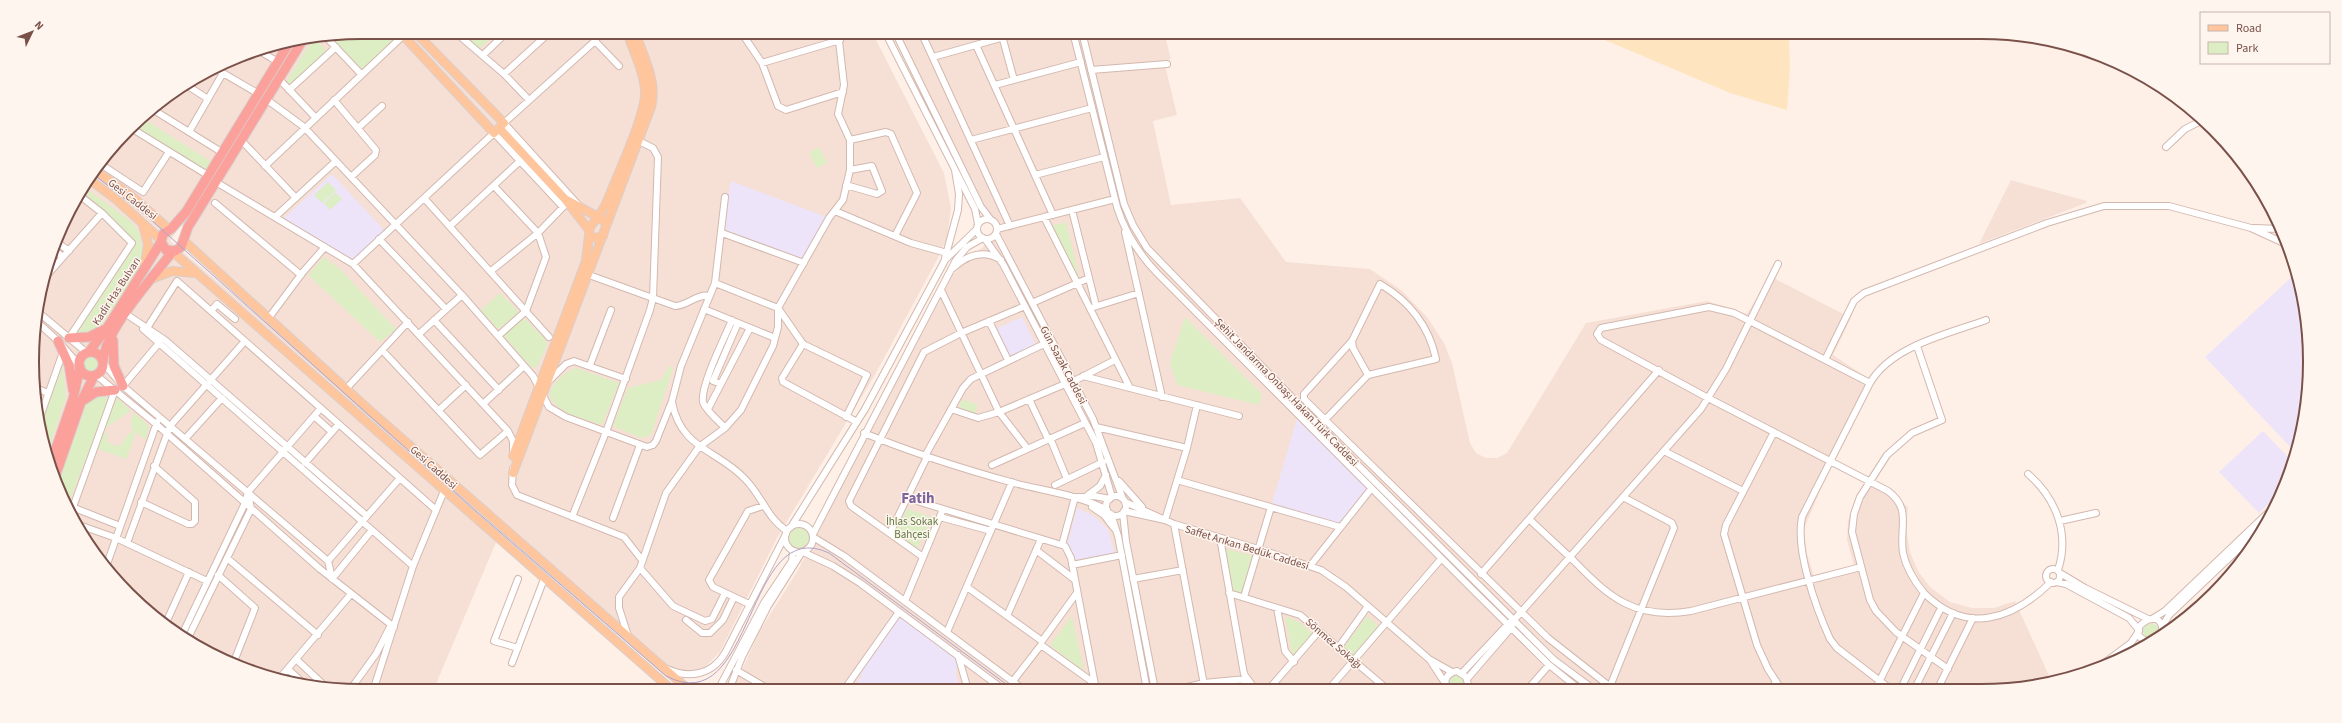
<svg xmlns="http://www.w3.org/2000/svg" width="2342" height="723" viewBox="0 0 2342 723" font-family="'Source Sans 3',sans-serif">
<rect width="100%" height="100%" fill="#fef0e7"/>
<!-- residential -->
<path fill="#f6e0d5" d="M362,32H872L944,173L951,208L947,238L938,258L876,373L777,538L720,652L703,669L692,672L670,669L462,492L189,241L192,228L308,37Z
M897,32H1164L1171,59L1164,61L1177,115L1153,121L1171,205L1240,198L1286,262L1370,269L1401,290L1427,317L1444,343L1452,363L1470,443L1476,453L1486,458H1497L1507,453L1586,323L1707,301L1747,314L1770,276L1851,318L1833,355L1868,378L1804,529L1807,554L1814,576L1854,566L1847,540L1848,521L1856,496L1871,479L1908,507L1906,529L1910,552L1918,571L1930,587L1950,602L1972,608H1994L2015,601L2051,680L2023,688L733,690L759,632L798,570L952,275L1008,224L999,223L990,217Z
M297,39L255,111L170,241L263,320L500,533L433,691H362L297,685L235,666L178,635L128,594L88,545L43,447L33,383L35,319L66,216L100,161L144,114L236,57Z
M2011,180L2028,185L2087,201L2086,203L1979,244Z"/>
<!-- education -->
<path fill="#ede4fa" d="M332,174L383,229L382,234L356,259H350L283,219Z
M731,181L829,218L804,263L721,236Z
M2296,273L2304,297L2310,362L2304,426L2294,451L2205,357Z
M1022,317L1039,351L1008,364L991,331Z
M1298,415L1371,489L1340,527L1271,507Z
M2263,431L2291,460L2277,496L2259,513L2219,472Z
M1077,508L1094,516L1108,529L1115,554L1073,560L1067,545Z
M899,612L958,655L956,674L960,690H852L862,675L857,672Z"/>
<!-- green -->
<path fill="#ddedc4" d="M361,32H391L395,36L396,40L359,74L322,36Z
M471,32H498L479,49L466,36Z
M314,37L330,54L289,91L284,86Z
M141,117L213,163L205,176L130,129Z
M819,147L827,163L817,168L809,153Z
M328,182L336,190L322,203L314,195Z
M84,187L129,220L136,228L140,236L143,256L137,272L99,329L75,336L135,242L87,198L89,196L82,191Z
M335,192L342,199L330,210L324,203Z
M1066,222L1080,281L1077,282L1050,226Z
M324,257L340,269L396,329L380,342L308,275Z
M500,293L519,312L500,328H497L481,310Z
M523,317L545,339L547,346L537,366L532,368L504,336Z
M1185,317L1262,394L1259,405L1177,385L1170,363Z
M82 364a9 9 0 1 1 18 0a9 9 0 1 1-18 0Z
M62,363L66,397L47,454L39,424Z
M669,366L673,368L651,435L641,438L613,426L628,388L661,380Z
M576,368L619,383L602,425C584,418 556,414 549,394C553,384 565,371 576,368Z
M99,396L109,398L69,503L59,481L87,403L91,399Z
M114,398H118L131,411L105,428Z
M962,399L978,405L974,417L958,411Z
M135,413L149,426L146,440L131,429V419Z
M131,431L135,434L127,459L98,449L97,446L103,432L107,434V442L119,447Z
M907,509L932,517L917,549L895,533Z
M789 538a10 10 0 1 1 20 0a10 10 0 1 1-20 0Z
M1226,549L1254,556L1242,595L1231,592L1224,551Z
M1072,616L1084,671L1050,645Z
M1285,616L1299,622L1314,635L1297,658L1292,653Z
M1367,616L1381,628L1353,661L1342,650Z
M2143 631a8 8 0 1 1 16 0a8 8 0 1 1-16 0Z
M1448 682a8 8 0 1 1 16 0a8 8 0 1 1-16 0Z"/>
<!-- sand -->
<path fill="#ffe4c0" d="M1586,32H1789L1790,70L1787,110L1730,93Z"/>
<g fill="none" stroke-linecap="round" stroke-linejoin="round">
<!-- minor casing -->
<g stroke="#d3b8af" stroke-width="8">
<path id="minor" d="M455,32L504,74L529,100
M741,32L762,63L778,106L786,110L843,92
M885,32L975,209L978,224
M895,32L981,207L991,220
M921,32L1010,226
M1001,32L1014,80
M1073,32L1117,207C1125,233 1139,254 1157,273L1474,591L1548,664L1579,689
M1082,32L1124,204L1133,225L1147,248L1347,454L1554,660L1593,689
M325,36L361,74
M595,41L619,66
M976,45L1053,215
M258,50L278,62
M483,55L507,32
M933,57L1022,32
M762,63L840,40
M216,69L259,94
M1091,70L1167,64
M504,74L550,32
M279,79L315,117
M995,85L1081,62
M188,86L208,99
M289,90L336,47
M266,99L304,127L462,295L533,376L549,407L566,417L647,447L653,445L656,441L672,401L681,366L715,283L725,197
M334,100L376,150L375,155L351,177
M152,109L223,153
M131,128L209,176
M358,128L382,106
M189,132L223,73
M241,140L296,198
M850,140L886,132L891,134L917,193L895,236
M971,140L1092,108
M2166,147L2185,129L2203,120
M99,163L143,192L169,152
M265,166L407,32
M1035,175L1104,157
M216,182L353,264L508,431L513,441V452
M846,185L877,194L882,191L872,166L850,170
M494,186L538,233L546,257L526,311L498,336
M424,198L549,337
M215,203L301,275
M582,209L504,123L595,41V32
M1072,210L1096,306
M835,211L911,243L947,253
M275,217L336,161
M1044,217L1130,388
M977 229a10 10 0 1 1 20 0a10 10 0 1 1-20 0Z
M450,226L520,161
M2254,228L2281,229
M997,229L1115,199
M1125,232L1162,397
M722,233L804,263
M996,234L1093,419L1123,499
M379,239L446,309
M985,239L1003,264L1096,443L1112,497
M58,243L69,251
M55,251L63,257
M946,259L977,229
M353,264L494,133L563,207
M953,268C967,255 984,249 1001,260
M491,271L538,233L565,205
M48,274L102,213
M589,275L675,306C687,306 698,293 709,296
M715,283L778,308L803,344L867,375L846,417
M941,290L999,412L1027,448
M1032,303L1089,278
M1094,307L1139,293
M704,309L775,338
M37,311L87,353
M211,311L217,304L235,319
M126,314L165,340L367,516
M268,319L303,272L325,247
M35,320L58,341L79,365
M434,320L499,390
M989,321L1008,360
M147,328L177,281L436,510
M143,329L159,343
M419,334L462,295
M69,338L132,243L102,213L79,195
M1352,341L1304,394V399L1548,638L1613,689
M803,344L782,378L783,382L857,422
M1917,346L1942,420L1912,433L1887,455L1860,497L1854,514L1852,532L1870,600L1876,611L1896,632L1948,669
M382,350L480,455L508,431
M1825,360L1854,301L1864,293L2047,223L2104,206H2169L2251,228L2286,244
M104,364L123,386L328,561L332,578
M590,365L611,310
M96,375L156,424L320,569L394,627
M1083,376L1239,416
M549,381L566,364L574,361L626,379
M1072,382L1115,360
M1870,383L1734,313L1709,307L1601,328L1597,334L1601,340L1708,398L1888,491C1912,509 1899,527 1903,553C1906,567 1915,582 1924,593L1876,688
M721,384L713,381L738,323
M123,386L159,343L413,566
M33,387L48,393
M346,389L408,322
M1029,399L1048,439
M672,402C681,450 717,449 745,479C762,496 767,518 787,531
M483,404L524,366
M708,409L750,328
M951,409L978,418L999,412L1065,384
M439,410L466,385
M314,416L332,432
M39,420L63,352
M1323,422L1368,375L1436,359C1429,326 1409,301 1380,284L1352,341L1353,348L1368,375
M1096,427L1187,448
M725,428C719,421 705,410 703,402C700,386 725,337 732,320
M1774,432L1726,525L1724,534L1757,645L1768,669L1781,689
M864,433C913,453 963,469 1014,483C1045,491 1079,495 1107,510
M1050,438L1067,479
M185,439L222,398
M1664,451L1743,491
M925,456L963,388L971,379L1044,344
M305,463L339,424
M992,465L1085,423
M513,469L512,485L517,495L624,537L642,560
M2028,474C2056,498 2070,534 2058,570
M1177,480L1340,527
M1119,481L1142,507
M1055,485L1103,462
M1088,495L1100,486L1106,475
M1106 506a10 10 0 1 1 20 0a10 10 0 1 1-20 0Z
M1078,497L1094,496L1110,499
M907,498L1065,546L1071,558L1096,690
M141,502L188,524H192L195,521V502L154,466
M1125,502L1174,524L1265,551L1321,570L1346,587L1429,659L1452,672
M72,507L120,526
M1092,507L1104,515L1114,528
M72,510L115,390
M1124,511L1165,520L1187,448L1197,405
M1123,513L1126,541L1155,690
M1111,514L1118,536L1147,690
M572,517L606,432L650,310L653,298L658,157L653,148L639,141
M940,517L991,531
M613,518L640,445
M1529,519C1544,533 1559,547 1574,561C1610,598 1635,620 1691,611L1861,567
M2060,521L2096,513
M785 538a14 14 0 1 1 28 0a14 14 0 1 1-28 0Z
M1174,524L1205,690
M79,525L116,538L207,581
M791,527L865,409L944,262L958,210L959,194L955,170
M890,533L927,457
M813,534L956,260L967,247L983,238
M813,537L844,556L1024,690
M1220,538L1244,674L1255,689
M127,543L170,426L245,341
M1062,545L1075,497
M1036,550L1074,579
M803,552L833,566L860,583L1004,690
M923,557L851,506L849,501L924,352L961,333L1025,306
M227,558L318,635
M328,561L400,478
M1072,565L1122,555
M1310,566L1371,489
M106,567L157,422
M640,568L673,606L705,621L712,619L725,593
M2046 576a7 7 0 1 1 14 0a7 7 0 1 1-14 0Z
M2060,573L2085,588L2148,619
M1481,574L1659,370
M218,575L255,608L233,664
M332,579L372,530
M518,579L494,641L518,648
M1133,579L1183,570
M2057,582L2066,584L2129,618L2139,630
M967,587L1042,641L1076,594
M1229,593L1300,615L1387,689
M1924,593C1967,636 2013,619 2051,582
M1244,597L1271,507
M905,601L943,509
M749,604L713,587L709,580L748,511L763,506
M1277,608L1285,651L1294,662
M1007,616L1041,539
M2152,619L2165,611L2273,508
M686,620L702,633H710L723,620L734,597
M165,625L189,572
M2162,627L2169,615L2268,521
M947,632L1012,482
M628,636L619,608V597L640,568L666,493L699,447L725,428L741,410L773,346L778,327V308L829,218L843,200L850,170V140L838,114L844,85L838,32
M181,637L245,503L248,492L321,408
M187,640L251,509L248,493
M2149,642C2117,632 2165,601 2162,633
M1338,648L1368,606
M958,655L968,690
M216,656L237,666
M297,660L327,688
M1430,660L1445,683
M2118,660L2148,643
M512,663L544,579
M2103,664L2131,643L2139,631
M667,669C689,679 712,675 725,653L786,534
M289,670L306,686
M736,670L770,690
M1462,673L1509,623
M279,679L351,594
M1467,679L1511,628L1514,620L1701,409L1726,369L1778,264
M1013,681L1041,645L1094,683
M1095,688H1146
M1889,688L1837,648L1830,639C1816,608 1795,550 1802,517L1870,383C1891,346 1948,334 1986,320
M1901,688L1941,608
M1915,688L1953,613
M1938,688L1973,618
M1269,689L1319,631
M1329,689L1441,559
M1447,689C1443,680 1447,673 1457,671L1466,677L1468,684L1466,689
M1528,689L1549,665
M1609,689L1674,528L1672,523L1623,497
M1772,689L1776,681
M350,690L376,654L391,625
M718,690L764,603L792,561L793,551
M729,690L742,657L768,606L802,552
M844,690L899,612
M1175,690L1204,683L1246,679
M1239,690L1247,682
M373,691L413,566L444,491"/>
</g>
<!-- major casing -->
<g stroke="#dacecc" stroke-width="10">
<path id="major" d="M400,32L494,133L504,123L415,32
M499,128L565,199L589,230
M95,170L134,198L170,230
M89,179L117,200L161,240
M565,199L598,217L606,204C615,180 647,113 645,91C644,71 633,51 627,32
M602,220L598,217L590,227L589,235L596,238L603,236
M143,225L148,244L145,265
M183,240L368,409L689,690
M173,252L672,690
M151,279L172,271L195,273
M513,456L586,261L589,235
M513,473L651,107C658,82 643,56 635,32"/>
</g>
<!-- highway casing -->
<g stroke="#dacecc" stroke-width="11">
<path id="highway" d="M291,40L186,212L171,229L163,234L161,242L166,250L175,251L181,247L188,227L304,38
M69,338L89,337L103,330
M113,340L114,366L123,386
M58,341L69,365L73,390
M79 364a12 12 0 1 1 24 0a12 12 0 1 1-24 0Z
M89,352L109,325L161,242
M103,361C106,328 152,279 172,252
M82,401L96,392L115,390
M51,463L73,399L80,367
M56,474L81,402L94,376"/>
</g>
<!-- minor -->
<use href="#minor" stroke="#fff" stroke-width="6"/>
<!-- major -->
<use href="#major" stroke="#ffc69d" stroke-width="8"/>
<!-- highway -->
<use href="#highway" stroke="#fba09b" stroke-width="9"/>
<!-- tram -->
<path stroke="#b0a4c9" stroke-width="1" d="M92,173L149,218L477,512L666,676C756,723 744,513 829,553L1014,690"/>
</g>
<g text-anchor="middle" stroke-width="3" stroke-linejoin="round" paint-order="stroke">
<!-- street labels -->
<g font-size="11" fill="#7a5149" stroke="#fff5ef">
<text transform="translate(133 199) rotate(38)" y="4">Gesi Caddesi</text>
<text transform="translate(116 291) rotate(-57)" y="4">Kadir Has Bulvarı</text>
<text transform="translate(1064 365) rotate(62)" y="4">Gün Sazak Caddesi</text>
<text transform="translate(1287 392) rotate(46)" y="4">Şehit Jandarma Onbaşı Hakan Türk Caddesi</text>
<text transform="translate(434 467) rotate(42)" y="4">Gesi Caddesi</text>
<text transform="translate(1247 547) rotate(17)" y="4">Saffet Arıkan Bedük Caddesi</text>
<text transform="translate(1334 643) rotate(41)" y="4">Sönmez Sokağı</text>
</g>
<!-- park labels -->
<g font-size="11" fill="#5c7a3d" stroke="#fff5ef">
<text x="912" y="525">İhlas Sokak<tspan x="912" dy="13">Bahçesi</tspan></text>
</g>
<!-- district labels -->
<g font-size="15" font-weight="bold" fill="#7f659d" stroke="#fff5ef">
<text x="918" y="503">Fatih</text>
</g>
</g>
<!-- crop -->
<path d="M0 0H2342V723H0ZM361 39H1981A322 322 0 0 1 2303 361V362A322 322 0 0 1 1981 684H361A322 322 0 0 1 39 362V361A322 322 0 0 1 361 39Z" fill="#fff5ef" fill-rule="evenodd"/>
<path fill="none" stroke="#7a5149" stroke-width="2" d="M361 39H1981A322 322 0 0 1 2303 361V362A322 322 0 0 1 1981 684H361A322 322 0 0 1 39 362V361A322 322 0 0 1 361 39Z"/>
<!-- legend -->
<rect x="2200" y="12" width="130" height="52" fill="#fff5ef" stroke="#cab3ad"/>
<rect x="2208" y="25" width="20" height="6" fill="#ffc69d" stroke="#cab3ad"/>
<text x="2236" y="32" font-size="12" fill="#7a5149">Road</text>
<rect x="2208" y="42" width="20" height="12" fill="#ddedc4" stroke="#cab3ad"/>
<text x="2236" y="52" font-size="12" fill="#7a5149">Park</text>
<!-- north arrow -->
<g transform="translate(32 32) rotate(47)" stroke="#fff5ef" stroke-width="3" paint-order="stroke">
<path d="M0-3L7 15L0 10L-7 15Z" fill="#7a5149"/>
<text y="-6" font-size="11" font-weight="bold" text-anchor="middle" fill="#7a5149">N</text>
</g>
</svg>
